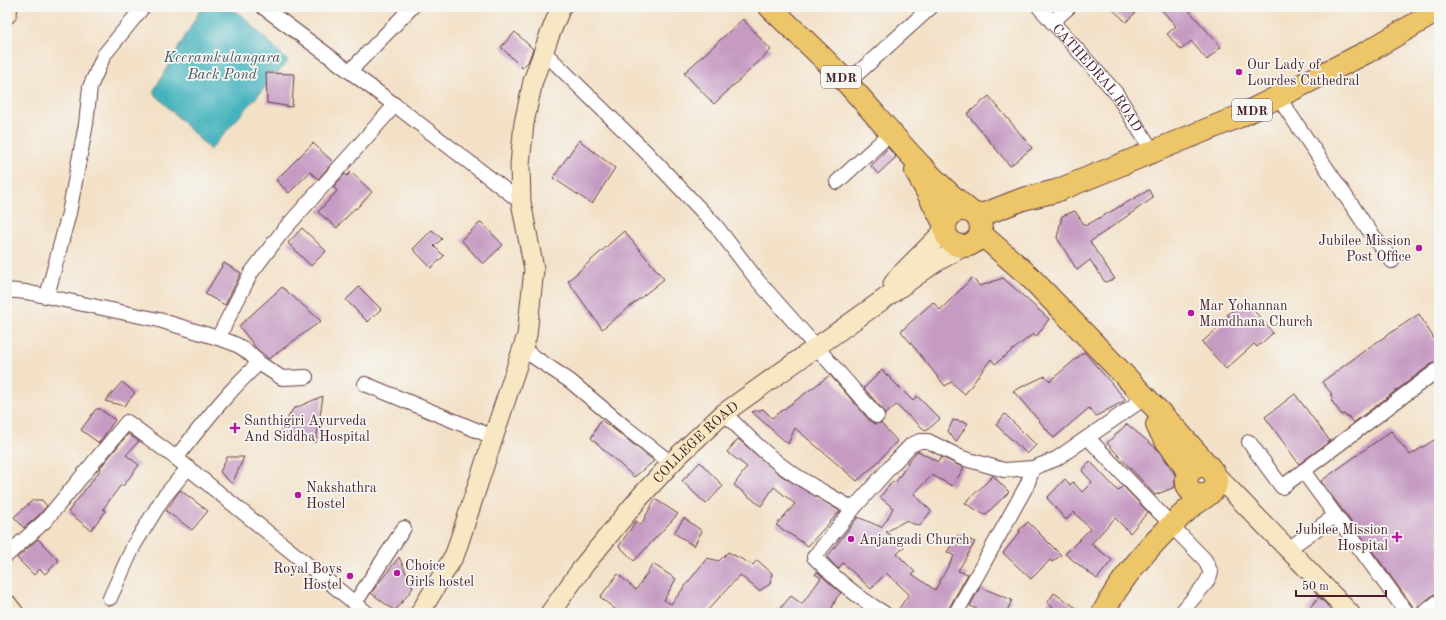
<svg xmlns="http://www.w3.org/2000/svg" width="1446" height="620" viewBox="0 0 1446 620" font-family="'Old Standard TT',serif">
<rect width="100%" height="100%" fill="#f6f6f2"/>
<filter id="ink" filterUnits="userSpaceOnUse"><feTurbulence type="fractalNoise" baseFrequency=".025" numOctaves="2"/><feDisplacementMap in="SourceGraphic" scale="8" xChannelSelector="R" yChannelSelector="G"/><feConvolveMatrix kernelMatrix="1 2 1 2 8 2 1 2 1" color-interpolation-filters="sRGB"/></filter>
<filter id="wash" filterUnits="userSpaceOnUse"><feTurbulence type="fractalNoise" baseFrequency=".012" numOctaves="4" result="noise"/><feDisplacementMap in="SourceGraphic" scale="16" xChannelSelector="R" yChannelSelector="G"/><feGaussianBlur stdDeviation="0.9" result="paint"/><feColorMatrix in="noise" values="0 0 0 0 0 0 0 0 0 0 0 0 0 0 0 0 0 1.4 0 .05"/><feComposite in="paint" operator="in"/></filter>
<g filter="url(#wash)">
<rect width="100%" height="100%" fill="#f3e1c7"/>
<!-- water -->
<path fill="#44b3bd" stroke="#476974" d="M202,7H227L243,16L288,61L210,150L153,92Z"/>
<g id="blocks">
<!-- building -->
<path fill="#c69bc3" d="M1110,7H1141L1126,22Z
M1159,7H1186L1221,47L1207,60L1191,41L1181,50L1167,34L1176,26Z
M743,19L771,50L714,104L684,73Z
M515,32L533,49L528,62L522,68L501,47Z
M266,73L294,74L292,107L267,103Z
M989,96L1032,148L1010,166L967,114Z
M579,140L615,168L592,204L553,178Z
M313,143L333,162L318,179L310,172L289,193L276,180Z
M888,148L896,157L878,174L871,166Z
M351,172L372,192L356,209L355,208L337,228L318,212L337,191L333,187L345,174L347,176Z
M1149,190L1153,198L1090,242L1115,279L1105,282L1090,260L1077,270L1057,238L1062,216L1075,211L1085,226Z
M481,222L503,245L483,264L461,240Z
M302,228L326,251L311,266L288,243Z
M432,230L442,239L434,246L444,256L431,268L413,249Z
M624,231L664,279L602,329L568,281Z
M224,263L241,273L225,305L205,294Z
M972,278L980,286L1003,278L1049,319L1036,337L1033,334L995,364L991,359L965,394L951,382L945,386L901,331L933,302L940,310Z
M282,287L321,321L269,359L257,349L239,326Z
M359,287L381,309L368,322L346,300Z
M1245,300L1273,333L1257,347L1254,344L1226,369L1202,342L1230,318L1227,315Z
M1419,314L1439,347V361L1434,362L1353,423L1348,416L1346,417L1344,414L1342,415L1331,400L1333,398L1330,395L1332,394L1322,382L1368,348Z
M1084,352L1126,400L1096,416L1089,408L1054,438L1013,391L1045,376L1050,381Z
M882,370L913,401L917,396L940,419L926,431L896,405L885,415L883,410L864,388Z
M830,375L871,422L875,424L881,423L897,441L875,465L857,481L795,428L788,444L752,412L763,409L772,418Z
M122,382L135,393L124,406L105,401Z
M1295,394L1330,441L1299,464L1265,417Z
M323,396L316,442L276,438L293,409Z
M96,409H100L115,420L99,443L81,430Z
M1005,414L1036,445L1027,454L996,425Z
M601,420L619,433L654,461L634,477L591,438Z
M953,420L968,423L956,442L948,431Z
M1127,424L1157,449L1167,462L1175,475V487L1155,495L1107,443Z
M1391,431L1410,455L1439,437V593L1434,594L1419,606L1416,613L1414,608L1321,481Z
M128,434L139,441L126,455L139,465L123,486L121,485L103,509L106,511L91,530L68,512L101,469L100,468Z
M738,439L782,476L840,511L808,546L776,525L795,504L774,487L761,506L734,485L747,467L727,452Z
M918,451L938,462L942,457L964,468L952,486L932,475L914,494L931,511L920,526L905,521L886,532L904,547L897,554L915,572L912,574L935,590L954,556L947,552L958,535L975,542L958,571L968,574L950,606L945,613H903L898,610L909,594L886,573L871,589L843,563L838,569L827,557L858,517L881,527L887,520L893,508L880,497L893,481L895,483L908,464L907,463Z
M227,457H244L232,484L220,472Z
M1090,461L1118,491L1123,486L1148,512L1130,533L1115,518L1091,544L1112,560L1097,579L1065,554L1090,529L1074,512L1066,520L1047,498L1065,479L1070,485L1073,482L1082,492L1092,482L1082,471Z
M700,462L723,486L706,504L682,481Z
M993,476L1009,492L985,515L965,503Z
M180,490L208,511L192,530L166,511Z
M655,499L678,514L634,561L619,546L636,521L641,525Z
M33,500H42L47,506L38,516L24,528L14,517Z
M684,518L702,531L694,546L674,533Z
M1028,522L1061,555L1052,562L1050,560L1031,579L1003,553L1020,532L1019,530Z
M38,539L59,561L45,574L40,569L34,575L17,558Z
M728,552L753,565L757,560L772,573L770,584L759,591L740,575L705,613H620L600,597L618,574L636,590L653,564L676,579L664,600L671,604L707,558L719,561Z
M399,557L413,588L395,611L371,593Z
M817,572L841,593L837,597L830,613H776L791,596L802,604L821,578L815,574Z
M980,587L1012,600L1006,613H986L970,606Z
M1054,593L1084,613H1060L1047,603Z
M1319,597L1327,605L1333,613H1305Z"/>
</g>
</g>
<g filter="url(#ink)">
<use href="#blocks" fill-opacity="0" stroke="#633c42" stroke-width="1"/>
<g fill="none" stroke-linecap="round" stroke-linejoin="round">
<!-- street casing -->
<g stroke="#633c42" stroke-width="16">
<g id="street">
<path d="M263,7L395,105"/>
<path id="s1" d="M1039,7L1116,93L1153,152"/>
<path d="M1052,22L1069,7"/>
<path d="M543,51L646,152L716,226L758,281L877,416"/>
<path d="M350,71L412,7"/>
<path d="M847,83L931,7"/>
<path d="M1278,97L1366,226L1392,261"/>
<path d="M837,182L891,133"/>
<path d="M7,290L26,292L159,320L218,338L251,273L282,232L395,105L521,202"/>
<path d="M47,296L69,213L86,124L90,87L104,55L143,7"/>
<path d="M522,349L570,381L625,427L671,463"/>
<path d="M259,363L282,378L306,377"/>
<path d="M365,384L493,437"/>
<path d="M724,413C741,430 758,447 778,463C801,481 828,494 853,509L892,465L911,445L920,441H928L962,458L1004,470L1033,468"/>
<path d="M1088,438L1164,517"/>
<path d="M1249,442L1282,487L1439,369"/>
<path d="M176,458C202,425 228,391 259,363C245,348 238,344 218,338"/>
<path d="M1303,471L1407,613"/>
<path d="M853,509L814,557C835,578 858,598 884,613"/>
<path d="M1171,525L1205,560L1211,573L1206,583L1181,613"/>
<path d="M1288,549L1335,516"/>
<path d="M7,555L45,521L127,422L176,458L367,613"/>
<path d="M110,598L134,545L163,498L188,468"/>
<path d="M355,603L404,528"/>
<path d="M956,613L1027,485L1033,468L1056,459L1145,398"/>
<path d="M1424,613L1439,601"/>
</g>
</g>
<!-- secondary casing -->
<g stroke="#633c42" stroke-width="21">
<g id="secondary">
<path d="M7,14L8,7"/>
<path d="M893,284L899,276L940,235L944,227"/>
<path d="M1215,474L1350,613"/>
<path d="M7,604L14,613"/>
<path d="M420,613L455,554L527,335L534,269L521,202L520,165L524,123L533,81L548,39L561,7"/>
<path id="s2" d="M550,613L585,564L641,496L678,456L724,413L933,264L964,246"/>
</g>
</g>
<!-- primary casing -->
<g stroke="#633c42" stroke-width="24">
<path id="primary" d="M770,7C796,33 824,57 848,84C888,128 924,175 971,212
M916,171L945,225
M945 228a18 18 0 1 1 36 0a18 18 0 1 1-36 0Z
M975,215L987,213L1023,199L1056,191L1238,117L1367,52L1439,10
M980,233L1029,276L1171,424L1210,468
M1157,425C1164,443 1182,455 1188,474
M1103,613C1122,576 1151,544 1181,516C1185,513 1188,509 1192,506C1199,501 1209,496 1214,489C1221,478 1210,462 1197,467C1178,474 1187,501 1208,494"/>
</g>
<!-- street -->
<use href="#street" stroke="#fff" stroke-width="14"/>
<!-- secondary -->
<use href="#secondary" stroke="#f7e8c3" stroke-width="19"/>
<!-- primary -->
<use href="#primary" stroke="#ecc669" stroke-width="22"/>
</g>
</g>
<!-- markers -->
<g fill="#b5179e" stroke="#f6f6f2" stroke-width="1.5">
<circle cx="1239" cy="72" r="4"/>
<circle cx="1419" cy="248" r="4"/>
<circle cx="1191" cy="313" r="4"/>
<path d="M233 422h4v4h4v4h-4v4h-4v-4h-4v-4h4z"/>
<circle cx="298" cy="495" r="4"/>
<path d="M1395 531h4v4h4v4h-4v4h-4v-4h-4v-4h4z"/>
<circle cx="851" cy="539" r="4"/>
<circle cx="397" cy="573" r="4"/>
<circle cx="350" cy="576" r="4"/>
</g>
<g text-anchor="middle" stroke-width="3.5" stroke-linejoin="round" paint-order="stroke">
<!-- shield labels -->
<g fill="#f6f6f2" stroke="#7e6067" stroke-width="1">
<rect x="821" y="66" width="40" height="22" rx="3"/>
<rect x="1232" y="99" width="40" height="22" rx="3"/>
</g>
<g font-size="13" font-weight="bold" fill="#4a1f2b">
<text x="841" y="82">MDR</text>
<text x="1252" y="115">MDR</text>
</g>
<!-- poi labels -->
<g font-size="14" fill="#4a1f2b" stroke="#f6f6f2" text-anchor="start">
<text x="1247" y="69">Our Lady of<tspan x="1247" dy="16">Lourdes Cathedral</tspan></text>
<text x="1411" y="245" text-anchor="end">Jubilee Mission<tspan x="1411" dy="16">Post Office</tspan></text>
<text x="1199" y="310">Mar Yohannan<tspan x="1199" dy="16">Mamdhana Church</tspan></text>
<text x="244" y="425">Santhigiri Ayurveda<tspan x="244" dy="16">And Siddha Hospital</tspan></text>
<text x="306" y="492">Nakshathra<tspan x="306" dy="16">Hostel</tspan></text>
<text x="1388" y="534" text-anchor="end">Jubilee Mission<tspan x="1388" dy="16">Hospital</tspan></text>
<text x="859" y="544">Anjangadi Church</text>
<text x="405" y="570">Choice<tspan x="405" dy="16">Girls hostel</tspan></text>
<text x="342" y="573" text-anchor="end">Royal Boys<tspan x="342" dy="16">Hostel</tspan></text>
</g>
<!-- street labels -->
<g font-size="14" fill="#4a1f2b" stroke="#f6f6f2">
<text dy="5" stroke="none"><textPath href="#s1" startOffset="92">CATHEDRAL ROAD</textPath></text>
<text dy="5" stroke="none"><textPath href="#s2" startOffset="225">COLLEGE ROAD</textPath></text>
</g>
<!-- water labels -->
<g font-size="15" font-style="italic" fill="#485a65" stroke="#f6f6f2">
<text x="222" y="62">Keeramkulangara<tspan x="222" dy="17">Back Pond</tspan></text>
</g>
</g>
<!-- margin -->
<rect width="1446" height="620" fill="none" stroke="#f6f6f2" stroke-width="24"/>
<!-- scale -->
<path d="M1296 590v6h90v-6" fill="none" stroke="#4a1f2b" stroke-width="2"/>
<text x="1302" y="590" font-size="12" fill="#4a1f2b" stroke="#f6f6f2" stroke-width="3" paint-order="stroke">50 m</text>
</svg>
